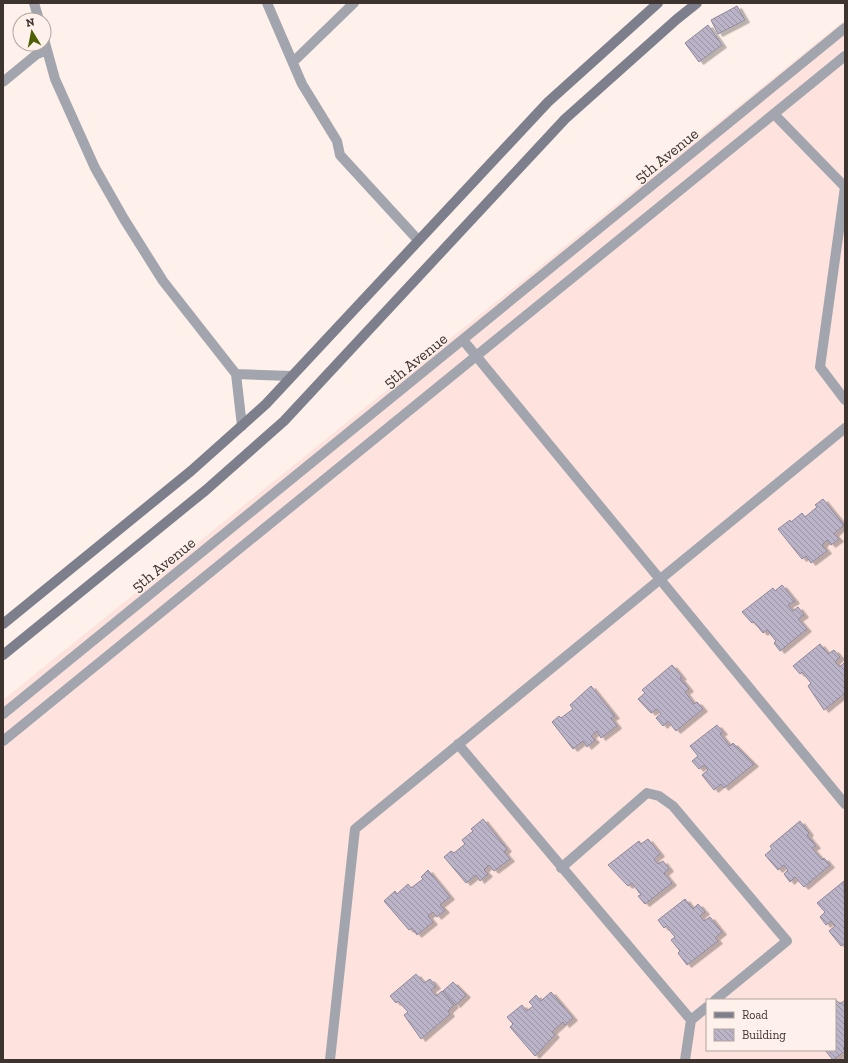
<svg xmlns="http://www.w3.org/2000/svg" width="848" height="1063" viewBox="0 0 848 1063" font-family="'Zilla Slab',serif">
<defs>
<pattern id="building-back-hatch" width="6" height="6" patternUnits="userSpaceOnUse"><rect width="6" height="6" fill="#bbb4c8"/><path d="M-1 5l2 2M0 0l6 6M5-1l2 2" fill="none" stroke="#9993a3"/></pattern>
<filter id="shadow"><feDropShadow dx="4.5" dy="2.5" stdDeviation="0" flood-color="#0004"/></filter>
</defs>
<rect width="100%" height="100%" fill="#fef0ea"/>
<!-- education -->
<path fill="#fde2dd" fill-rule="evenodd" d="M845,20V1060H3V700ZM707,1000H835V1050H707Z"/>
<!-- building -->
<path fill="url(#building-back-hatch)" stroke="#8f889b" filter="url(#shadow)" d="M737,6L745,20L718,34L711,20Z
M708,25L722,45L699,62L685,43Z
M823,499L844,525L834,534L839,539L831,545L827,540L822,545L827,551L811,563L806,556L802,559L778,529L790,520L791,522L802,513L805,517L817,507L815,505Z
M782,585L795,601L788,605L793,611L798,607L804,615L798,619L807,629L780,651L774,643L776,641L767,630L763,633L754,622L752,623L742,612L773,588L775,591Z
M820,644L828,654L834,650L840,657L835,662L840,667L845,662V693L824,710L808,686L811,683L802,672L800,674L793,666Z
M672,665L682,677L680,678L689,689L685,692L694,704L697,702L703,709L676,731L668,721L663,726L656,718L661,714L657,709L651,713L638,699L645,693L642,690Z
M591,686L615,716L611,718L617,726L601,738L597,731L591,736L595,740L587,747L583,741L573,749L552,722L559,716L561,718L573,709L570,705Z
M717,725L723,732L720,734L730,746L733,743L754,764L724,788L721,784L714,790L702,775L708,770L704,765L699,769L692,761L698,756L690,746Z
M483,819L507,849L504,852L510,859L494,871L489,865L484,870L488,874L480,881L476,875L466,883L444,857L451,851L454,853L465,844L462,840L473,831L471,829Z
M800,821L809,833L807,835L816,846L812,848L822,860L824,858L830,865L804,887L795,877L790,882L784,874L788,870L784,865L778,870L765,855L772,849L770,846Z
M648,839L660,854L654,859L658,864L663,861L669,869L664,873L672,883L645,904L638,896L641,895L632,883L628,886L608,865L639,841L641,844Z
M428,870L450,897L440,905L445,910L437,917L433,912L428,916L433,922L417,935L412,928L409,930L384,901L395,891L397,894L408,884L411,888L423,879L421,877Z
M844,881L845,943L841,946L829,931L835,926L831,921L826,925L820,917L825,912L817,903Z
M685,899L693,909L698,904L705,912L700,916L704,921L710,917L722,932L715,938L718,941L687,965L678,953L680,951L671,940L675,937L666,926L664,928L658,920Z
M416,974L424,983L430,979L436,986L431,990L436,996L442,991L454,1005L448,1011L450,1014L421,1039L404,1015L408,1012L398,1001L396,1003L390,996Z
M453,982L466,995L456,1005L443,991Z
M551,992L573,1018L565,1025L563,1022L552,1032L555,1035L535,1056L510,1027L513,1024L507,1017L522,1005L527,1011L533,1006L529,1002L536,995L541,1001Z
M835,999L840,1004L845,1000V1047L843,1049L845,1051L833,1060L825,1050H835Z"/>
<g fill="none" stroke-linecap="round" stroke-linejoin="round">
<!-- service -->
<path stroke="#a3a5ae" stroke-width="10" d="M774,114L845,187
M845,187L820,367L845,400
M463,340L845,804
M3,714L845,28
M3,741L845,56
M458,744L691,1020
M561,868L647,793L659,796L673,806L787,941L715,1000
M330,1060L355,829L845,428
M685,1060L691,1020L707,1007"/>
<!-- minor -->
<path stroke="#a3a5ae" stroke-width="10" d="M34,3L39,20
M267,3L302,84L337,141L340,155L418,240
M44,39L55,79L95,168L124,219L163,281L236,374L242,426
M293,62L354,3
M3,82L37,54L47,50
M236,374L291,376"/>
<!-- secondary -->
<path stroke="#7d7f8c" stroke-width="10" d="M3,624L191,471L266,404L548,102L658,3
M3,655L206,490L284,421L565,119L677,19L697,3"/>
</g>
<g text-anchor="middle" stroke-width="3" stroke-linejoin="round" paint-order="stroke">
<!-- street labels -->
<g font-size="16" fill="#3d3430" stroke="#fef0ea">
<text transform="translate(666 155) rotate(-39)" y="6">5th Avenue</text>
<text transform="translate(415 360) rotate(-39)" y="6">5th Avenue</text>
<text transform="translate(163 564) rotate(-39)" y="6">5th Avenue</text>
</g>
</g>
<!-- border -->
<rect width="848" height="1063" fill="none" stroke="#3d3430" stroke-width="8"/>
<!-- legend -->
<rect x="706" y="999" width="130" height="52" fill="#fef0ea" stroke="#b1a5a0"/>
<rect x="714" y="1012" width="20" height="6" fill="#7d7f8c" stroke="#b1a5a0"/>
<text x="742" y="1019" font-size="12" fill="#3d3430">Road</text>
<rect x="714" y="1029" width="20" height="12" fill="url(#building-back-hatch)" stroke="#b1a5a0"/>
<text x="742" y="1039" font-size="12" fill="#3d3430">Building</text>
<!-- north arrow -->
<g transform="translate(32 32) rotate(350)"><circle r="19" fill="#fef0ea" stroke="#b1a5a0"/>
<path d="M0-3L7 15L0 10L-7 15Z" fill="#4e6004"/>
<text y="-6" font-size="11" font-weight="bold" text-anchor="middle" fill="#3d3430">N</text>
</g>
</svg>
